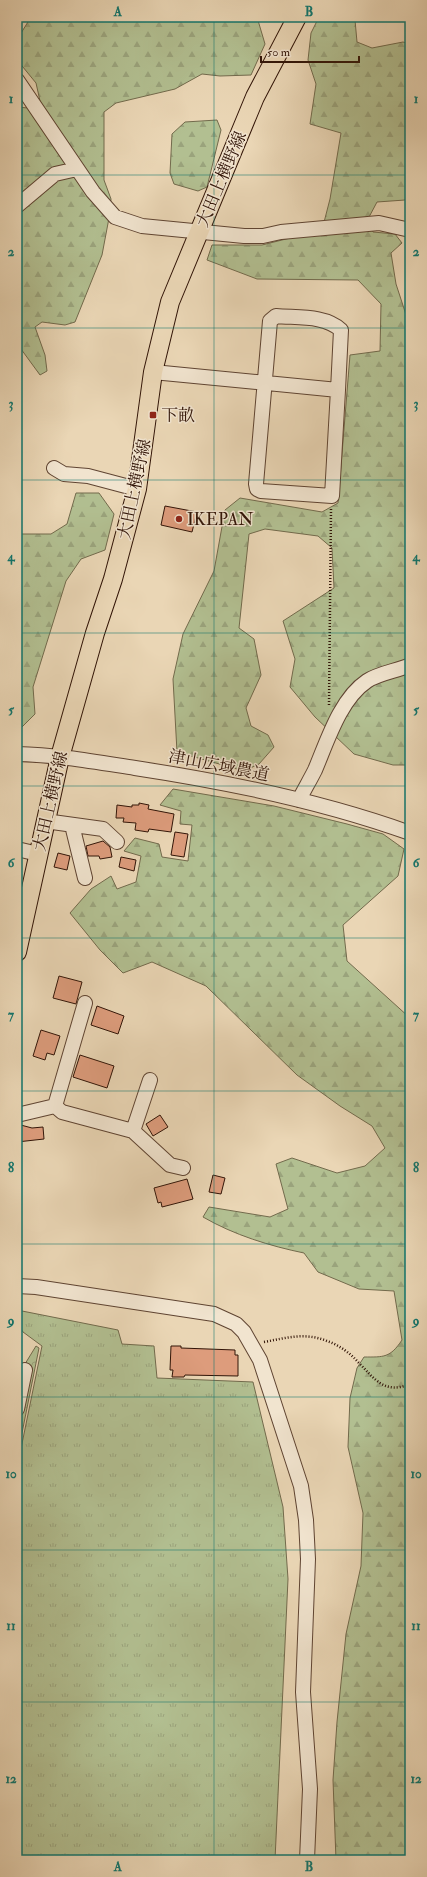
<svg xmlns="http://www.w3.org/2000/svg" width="427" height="1877" viewBox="0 0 427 1877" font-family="'IM FELL Double Pica','Noto Serif JP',serif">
<defs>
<pattern id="grass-tufts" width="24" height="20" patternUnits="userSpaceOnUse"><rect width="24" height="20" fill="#b2bf91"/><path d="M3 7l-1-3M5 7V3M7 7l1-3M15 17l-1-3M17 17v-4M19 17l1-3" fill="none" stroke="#9aa37c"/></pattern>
<pattern id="forest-firs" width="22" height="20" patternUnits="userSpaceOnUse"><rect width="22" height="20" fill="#b2bf91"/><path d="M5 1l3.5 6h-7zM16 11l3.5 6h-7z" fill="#9aa37c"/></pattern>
<pattern id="park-crowns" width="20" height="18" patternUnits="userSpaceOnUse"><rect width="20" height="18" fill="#b2bf91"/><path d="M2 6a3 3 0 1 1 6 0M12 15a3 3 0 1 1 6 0" fill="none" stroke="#9aa37c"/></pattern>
</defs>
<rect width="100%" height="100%" fill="#ead6b5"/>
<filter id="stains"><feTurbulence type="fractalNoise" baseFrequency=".005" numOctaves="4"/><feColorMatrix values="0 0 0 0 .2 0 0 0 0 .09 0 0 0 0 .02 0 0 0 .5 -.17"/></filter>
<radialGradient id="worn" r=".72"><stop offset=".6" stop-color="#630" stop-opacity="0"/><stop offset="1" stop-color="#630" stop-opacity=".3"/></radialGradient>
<!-- grass -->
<path fill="url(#grass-tufts)" stroke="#726a4c" d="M17,1310L118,1330L122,1344L154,1346L157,1378L253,1382L283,1507L288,1579L275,1860H17V1468L42,1346L23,1332L17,1323Z"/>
<!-- forest -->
<path fill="url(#forest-firs)" stroke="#726a4c" d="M31,17H257L265,44L251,75L220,76L202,74L175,89L116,103L104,112V180L111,199L109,218L102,255L75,322L65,325L42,322L35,327L45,355L47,371L40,375L21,349L17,330V107L28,108L40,101L36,83L18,61V38Z
M319,17H341L355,20L357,42L372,48L403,42L410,44V184L405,200L377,202L368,219L373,232L395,234L402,243L391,253L396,284L410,327V765H393L354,754L315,717L290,687L295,659L283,621L334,588L332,548L318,536L265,529L249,534L239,628L254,639L261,675L246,708L251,726L268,735L274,747L259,764L244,771L177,752L173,679L183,634L214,571L225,510L240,498L322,512L338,503L350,355L380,351L381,304L358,280L257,279L207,260L212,245H262L322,230L330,199L341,133L310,124L316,84L308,60L311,33Z
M217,120L221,130L207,187L198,191L174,184L170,173L172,134L185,122Z
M76,493H99L114,514L105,550L81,559L66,581L33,687L35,714L19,730H17V534H51L67,524Z
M173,789L274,806L347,824L383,834L404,849L398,876L343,925L347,961L410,1018V1860H336L333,1780L337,1722L346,1634L361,1566L363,1513L348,1447L350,1398L357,1368L364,1357C384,1357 390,1358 402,1340L394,1291L359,1289L318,1272L304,1253C270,1246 234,1235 203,1217L209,1207L270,1217L288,1209L276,1164L292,1158L337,1173L365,1166L385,1148L372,1126L340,1106L297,1075L206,986L152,962L123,973L100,950L70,913L91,889L111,876L117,889L136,882L141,856L124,851L135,838L159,844L162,857L188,861L192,825L180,824L181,811L160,805Z"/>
<!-- park -->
<path fill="url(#park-crowns)" stroke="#726a4c" d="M36,1346L39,1348L17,1458V1377Z"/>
<!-- building -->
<path fill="#dd9c7c" stroke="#311407" d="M165,506L197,512L192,532L161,525Z
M139,803L149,805L148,809L174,814L171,832L149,829L148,832L135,830L136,823L123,822L124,818H116L117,805L132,807V805H139Z
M175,832L188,834L184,857L171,855Z
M103,841L110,847L112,857L100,859L99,856H88L86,846Z
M58,853L70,856L67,870L54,867Z
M121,857L136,860L134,871L119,867Z
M59,976L82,982L76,1004L53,998Z
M97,1006L124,1016L118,1034L91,1025Z
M41,1030L60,1036L54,1055L47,1053L45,1060L33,1056Z
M80,1055L114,1066L107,1088L73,1077Z
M160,1115L168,1127L153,1136L146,1124Z
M17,1124L32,1128L43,1127L44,1139L17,1142Z
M213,1175L225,1178L221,1194L209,1192Z
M187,1179L193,1199L162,1207L161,1202L158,1203L154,1188Z
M171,1346H181V1348L235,1350V1355H238V1376L185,1375L184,1377H172L173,1370H170Z"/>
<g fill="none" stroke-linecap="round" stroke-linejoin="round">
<!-- minor casing -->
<g stroke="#5f4432" stroke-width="16">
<path id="minor" d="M17,80L93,192L115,217L142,226L244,236H263L281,232L379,223L410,230
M17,206L55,174L77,169
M153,372L338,390L341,330C325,315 298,318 276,316L270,321L256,484L257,489L261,491L332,496L338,390
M54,468L64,474L88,476L137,489
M17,754C57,755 96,762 135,768C228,782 321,801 410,833
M299,800C304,790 310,780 315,770C327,742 340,699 367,681C379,673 397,671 410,665
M45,821L103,829L117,842
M72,825L85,878
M17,849L38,854
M55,1106L62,1112L133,1131L170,1165L183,1168
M55,1106L85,1003
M17,1115L55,1106
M133,1131L150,1080
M17,1286L36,1287L214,1314L236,1324L244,1332L260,1360L301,1486L306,1520L308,1559L303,1692L310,1789L307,1860
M17,1409L25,1370"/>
</g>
<!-- major casing -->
<g stroke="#311407" stroke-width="20">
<path id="major" d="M17,952L60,757L95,633L113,579L137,489L153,372L170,302L255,97L297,17"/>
</g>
<!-- path -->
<path stroke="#311407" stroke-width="2.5" stroke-dasharray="1 2" stroke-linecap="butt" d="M329,705L331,508
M264,1342C286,1338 305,1332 327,1341C339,1345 350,1353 358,1362C374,1378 384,1395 410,1384"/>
<!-- minor -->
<use href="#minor" stroke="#f1e4cf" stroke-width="14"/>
<!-- major -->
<use href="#major" stroke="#ead6b5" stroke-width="18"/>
</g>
<!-- grid -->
<path fill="none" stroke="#0f766e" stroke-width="1" stroke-opacity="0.55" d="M214,17V1860M17,175H410M17,328H410M17,480H410M17,633H410M17,786H410M17,938H410M17,1091H410M17,1244H410M17,1397H410M17,1550H410M17,1702H410"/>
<!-- markers -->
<g fill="#8f2418" stroke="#f1e4cf" stroke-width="1.5">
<rect x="149" y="411" width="8" height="8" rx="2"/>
<circle cx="179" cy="519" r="4"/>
</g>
<g text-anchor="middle" stroke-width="3" stroke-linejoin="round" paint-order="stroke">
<!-- street labels -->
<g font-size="17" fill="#311407" stroke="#f1e4cf">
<text transform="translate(221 179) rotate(-67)" y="6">大田上横野線</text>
<text transform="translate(134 489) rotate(-78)" y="6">大田上横野線</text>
<text transform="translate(219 765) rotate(11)" y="6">津山広域農道</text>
<text transform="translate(50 801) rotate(-77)" y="6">大田上横野線</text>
</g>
<!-- poi labels -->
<g font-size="17" fill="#311407" stroke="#f1e4cf" text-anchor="start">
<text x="161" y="421">下畝</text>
<text x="187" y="525">IKEPAN</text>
</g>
</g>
<!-- margin -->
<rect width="427" height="1877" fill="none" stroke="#ead6b5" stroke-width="44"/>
<!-- scale -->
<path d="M261 56v6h98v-6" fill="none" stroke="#311407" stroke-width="2"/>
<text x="267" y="56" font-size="12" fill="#311407" stroke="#f1e4cf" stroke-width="3" paint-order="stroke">50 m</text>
<rect x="22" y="22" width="383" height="1833" fill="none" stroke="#0f766e" stroke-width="1.5"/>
<g font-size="13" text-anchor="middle" font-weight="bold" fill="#0f766e">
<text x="118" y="16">A</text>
<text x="309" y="16">B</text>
<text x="11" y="103">1</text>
<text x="416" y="103">1</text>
<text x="11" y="256">2</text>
<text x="416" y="256">2</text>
<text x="11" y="408">3</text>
<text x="416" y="408">3</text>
<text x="11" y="561">4</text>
<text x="416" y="561">4</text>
<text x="11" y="714">5</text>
<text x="416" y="714">5</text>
<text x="11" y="867">6</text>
<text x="416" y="867">6</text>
<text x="11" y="1019">7</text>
<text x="416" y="1019">7</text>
<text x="11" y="1172">8</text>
<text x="416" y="1172">8</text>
<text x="11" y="1325">9</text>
<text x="416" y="1325">9</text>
<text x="11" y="1478">10</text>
<text x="416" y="1478">10</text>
<text x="11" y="1630">11</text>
<text x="416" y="1630">11</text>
<text x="11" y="1783">12</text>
<text x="416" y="1783">12</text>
<text x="118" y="1871">A</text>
<text x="309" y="1871">B</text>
</g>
<rect width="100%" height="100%" filter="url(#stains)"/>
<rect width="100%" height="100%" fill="url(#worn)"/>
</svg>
